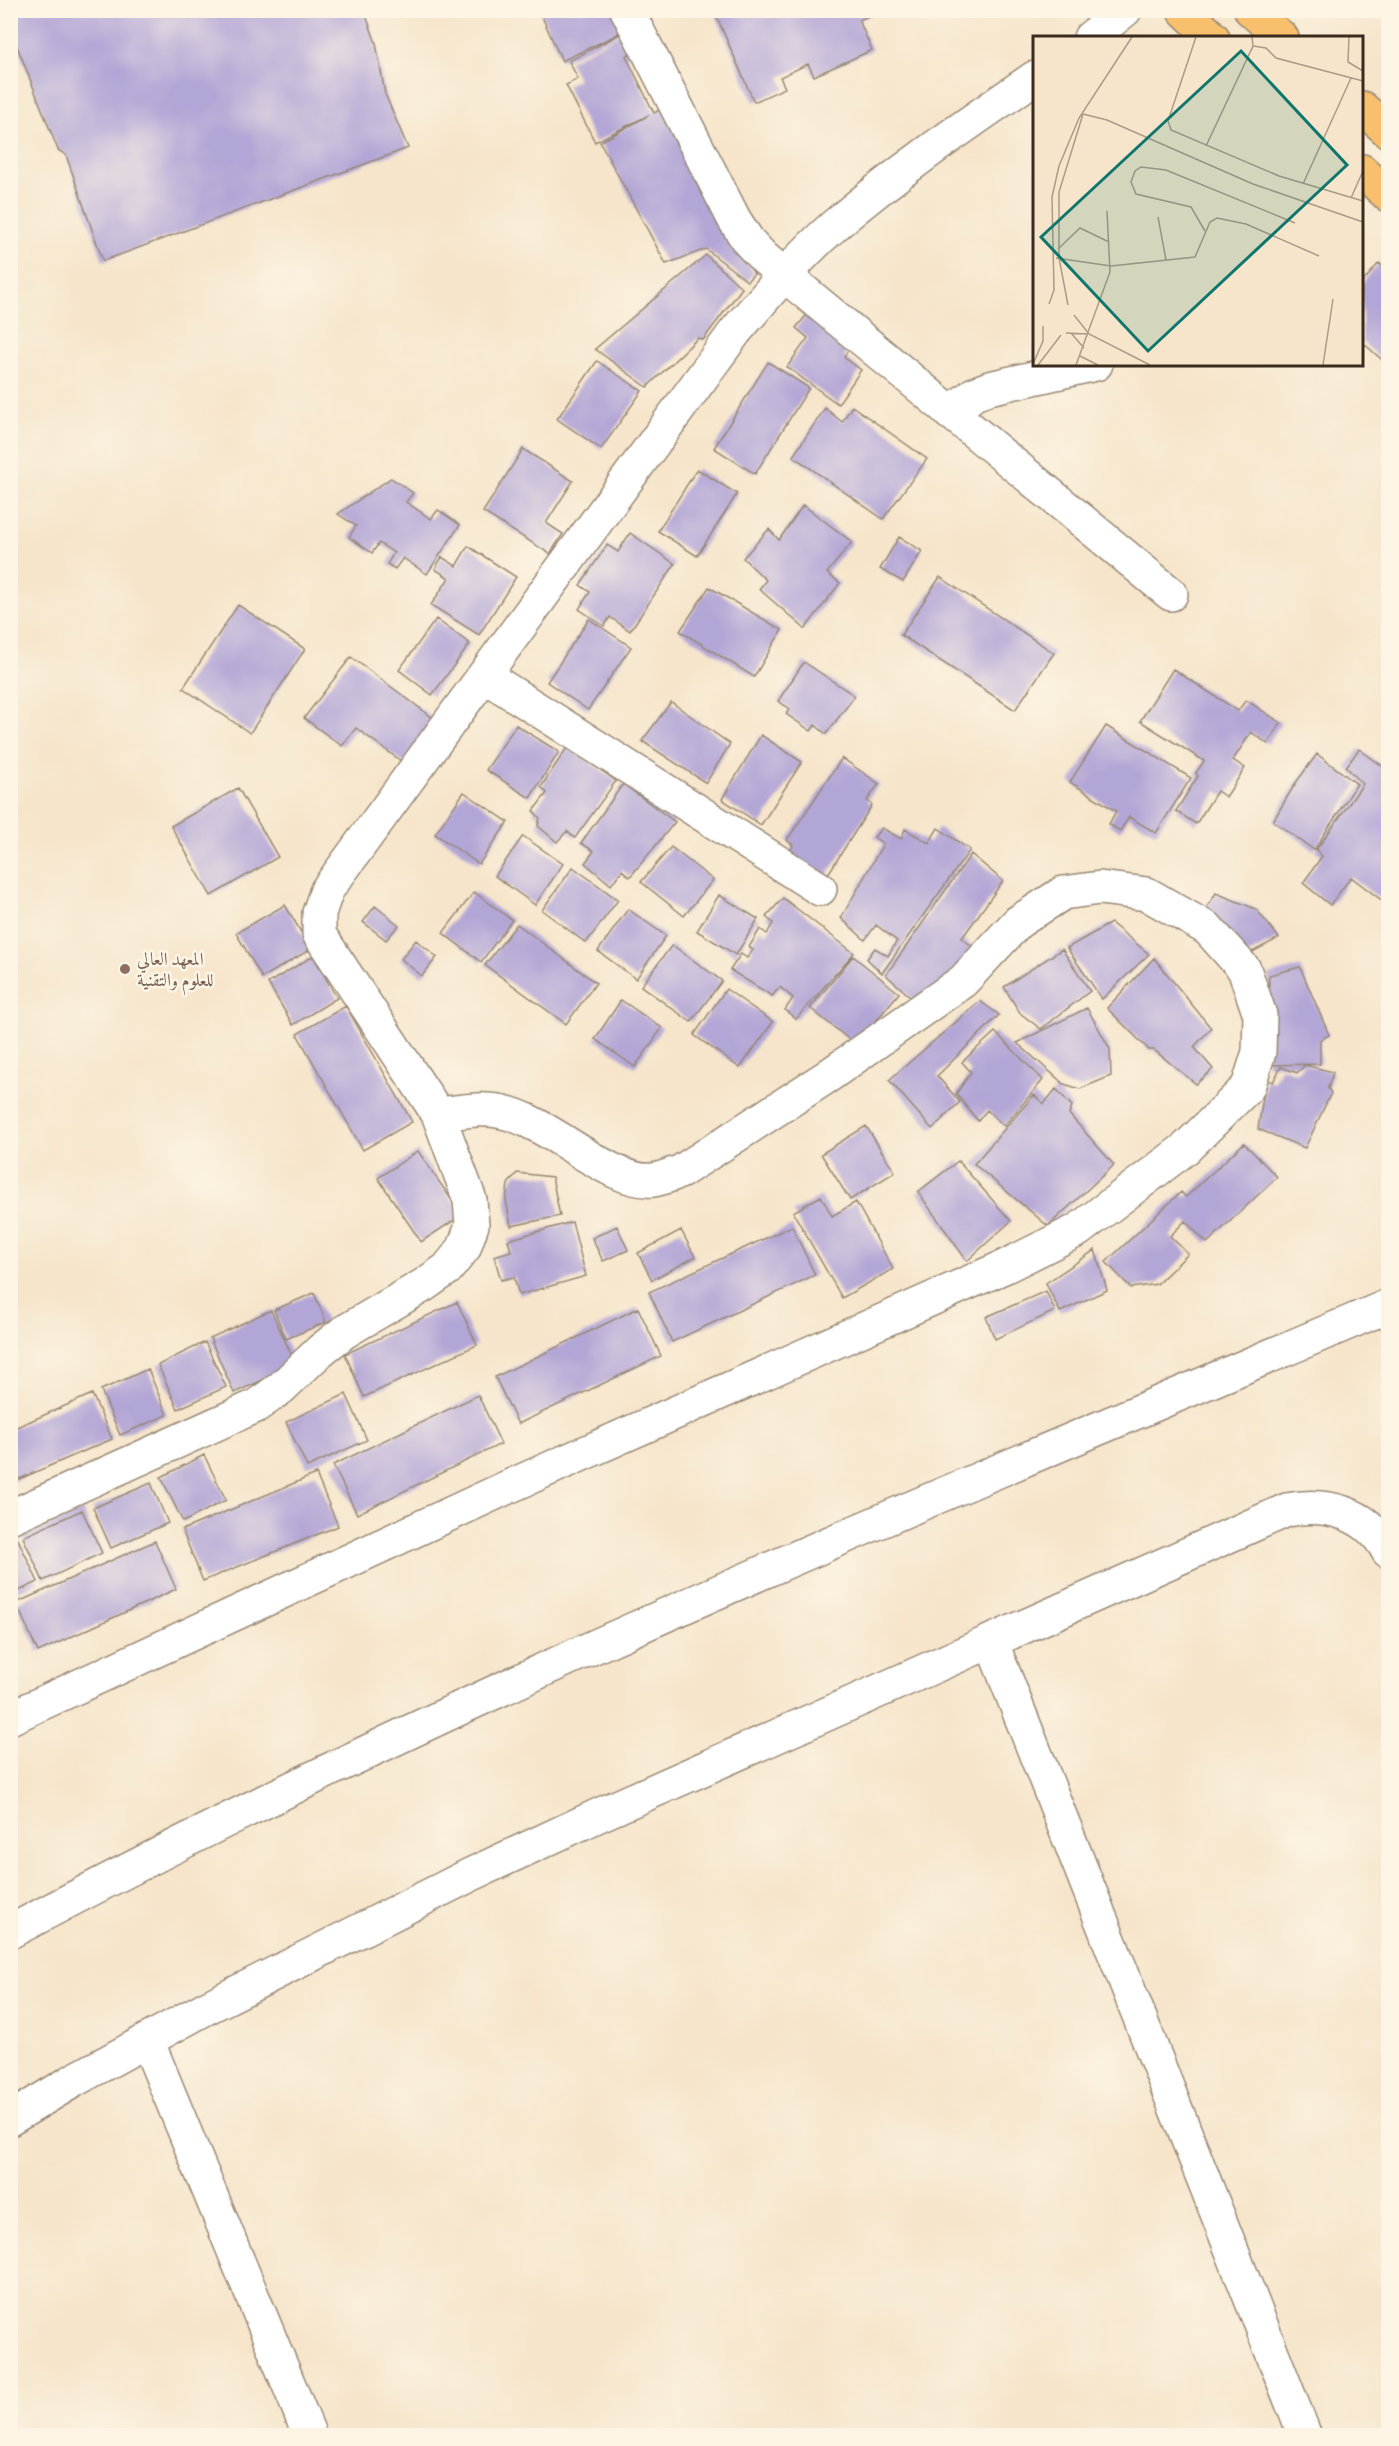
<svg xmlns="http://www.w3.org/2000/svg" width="1399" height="2446" viewBox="0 0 1399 2446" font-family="Alegreya,Amiri,serif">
<rect width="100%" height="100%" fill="#fcf5e5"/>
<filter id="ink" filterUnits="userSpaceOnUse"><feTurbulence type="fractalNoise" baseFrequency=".0167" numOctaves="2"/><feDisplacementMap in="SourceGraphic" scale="12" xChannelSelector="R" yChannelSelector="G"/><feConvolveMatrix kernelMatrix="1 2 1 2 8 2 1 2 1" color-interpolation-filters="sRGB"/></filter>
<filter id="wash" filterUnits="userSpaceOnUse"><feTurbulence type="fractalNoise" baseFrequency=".008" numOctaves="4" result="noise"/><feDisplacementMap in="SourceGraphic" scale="24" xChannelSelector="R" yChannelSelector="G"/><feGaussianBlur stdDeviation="1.35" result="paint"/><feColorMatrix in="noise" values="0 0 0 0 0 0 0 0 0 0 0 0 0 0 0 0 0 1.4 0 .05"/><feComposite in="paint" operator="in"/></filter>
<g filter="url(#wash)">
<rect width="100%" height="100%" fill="#f6e5cb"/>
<g id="blocks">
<!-- building -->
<path fill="#b2a6d6" d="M10,10H364L376,43L385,94L408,148L103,261L66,155L58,150L10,28Z
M539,10H620L628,26L614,36L562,61Z
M726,10H874L876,13L859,20L872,50L814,76L808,64L780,77L785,88L754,102L716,15Z
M631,28L640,47L626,56L654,113L671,104L754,274L747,281L706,249L666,264L600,142L649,115L595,142L566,85L578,79L569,61Z
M706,255L742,288L703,340L698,338L647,387L595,349Z
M1379,263L1388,271V365L1362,342V283Z
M809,312L852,343L844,357L861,370L838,404L787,367L808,338L796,328Z
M597,361L642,391L601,449L557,419Z
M768,362L809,388L755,474L714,448Z
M852,406L927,459L883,519L793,456L825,408L842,422Z
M523,449L573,481L546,523L563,534L550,554L483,512Z
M697,469L737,494L697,556L658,531Z
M391,478L413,493L406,502L431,519L438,510L460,525L427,574L403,558L395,569L387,564L394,553L379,543L372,553L349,537L356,526L338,514Z
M803,505L852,542L827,573L840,583L805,629L759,589L766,580L743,558L769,529L779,540Z
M630,533L675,564L630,631L610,617L604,626L579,609L590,592L580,585L607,545L618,552Z
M899,537L922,551L903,582L880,569Z
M468,546L516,577L479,635L431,605L449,578L435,569L442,557L456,566Z
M940,577L1054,653L1015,710L901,635Z
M709,587L782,630L754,677L680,631Z
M238,605L305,649L250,733L183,688Z
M436,619L470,644L432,695L399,670Z
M589,619L631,647L588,710L547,682Z
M351,657L437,721L405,764L356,728L342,746L304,718Z
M804,662L855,696L826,734L815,725L811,731L786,714L790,709L778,701Z
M1173,669L1238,711L1246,700L1281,723L1268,744L1251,732L1233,760L1245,768L1226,797L1217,791L1196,824L1176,811L1198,776L1196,773L1204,761L1140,721Z
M671,702L730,744L706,783L642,741Z
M516,725L559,752L530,798L486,770Z
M1106,726L1191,778L1156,833L1129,817L1120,831L1109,824L1116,811L1070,782Z
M761,735L802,762L761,825L722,799Z
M568,746L616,781L575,838L567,831L557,842L538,826L540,818L533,811L547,793L541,787Z
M1359,749L1388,770V905L1351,877L1330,905L1303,883L1322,856L1316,850L1363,784L1346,767Z
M1317,754L1357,784L1314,850L1273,821L1295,784Z
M842,758L879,784L867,800L872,805L823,882L787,858L793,845L787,840Z
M623,784L675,822L630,877L622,870L611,885L585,863L594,851L581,843Z
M238,788L278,857L211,896L171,826Z
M464,792L508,822L479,864L435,834Z
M882,828L901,839L905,829L929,843L938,828L970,850L882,973L867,959L875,948L888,956L897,941L876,925L865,940L841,918L883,844L874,837Z
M523,836L563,864L535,905L495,876Z
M671,847L713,880L684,916L641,882Z
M971,854L1003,881L962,938L975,949L921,1006L886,975Z
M573,867L618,900L586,943L542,910Z
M474,892L512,920L481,962L443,933Z
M1216,893L1256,909L1279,938L1241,958L1200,918Z
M719,895L758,919L736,955L697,931Z
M783,898L854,953L796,1019L785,1010L793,998L780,987L772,996L730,970L741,954L747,958L753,950L749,947L760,929L767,934L773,923L766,917Z
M285,905L311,949L262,978L236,933Z
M375,906L399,925L386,940L363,922Z
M628,909L666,936L636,979L598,951Z
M1111,923L1149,954L1102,999L1067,948Z
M517,924L596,983L566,1024L485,965Z
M416,940L437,957L422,976L401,959Z
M672,945L722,981L691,1022L641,986Z
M1062,949L1090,991L1041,1029L1020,1013L1004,987Z
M313,956L337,998L293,1025L268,983Z
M853,956L899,993L856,1045L810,1008Z
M1154,958L1211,1028L1194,1047L1213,1069L1196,1084L1154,1050H1149L1107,1008Z
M1300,967L1329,1035L1320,1040V1064L1267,1065L1269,975Z
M726,989L773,1022L740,1068L694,1035Z
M621,1000L662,1028L635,1067L595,1039Z
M980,1001L999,1015L937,1076L960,1102L932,1129L889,1080Z
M346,1006L412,1122L363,1150L297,1034Z
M1087,1008L1110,1049L1111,1076L1080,1089L1064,1084L1017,1043Z
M995,1032L1043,1080L1004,1126L987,1110L978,1121L956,1094L971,1072L962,1062Z
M1305,1065L1333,1072L1328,1088L1331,1093L1305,1148L1258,1129L1266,1079L1273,1082L1281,1067L1297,1073Z
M1056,1089L1072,1106L1069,1114L1114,1165L1048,1226L974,1164L1034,1095L1044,1104Z
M866,1126L895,1172L850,1200L821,1154Z
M1244,1143L1277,1177L1207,1243L1185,1221L1170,1236L1188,1254L1157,1284L1131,1288L1106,1262L1181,1192L1186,1197Z
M418,1151L462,1215L421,1242L378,1178Z
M958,1161L1011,1221L967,1261L918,1192Z
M517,1173L552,1177L560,1216L511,1226L506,1200L508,1184Z
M821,1196L832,1216L856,1202L893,1269L842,1298L793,1212Z
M572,1222L586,1276L519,1295L514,1277L501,1280L494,1256L511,1251L508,1240Z
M617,1226L628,1250L603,1261L592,1238Z
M792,1226L815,1275L672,1342L649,1292Z
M681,1230L695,1257L652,1280L638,1253Z
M1095,1250L1107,1290L1060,1312L1046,1283Z
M1046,1291L1055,1311L995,1339L986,1317Z
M314,1293L326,1322L286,1339L274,1310Z
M457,1302L477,1345L364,1397L345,1354Z
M638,1308L661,1356L518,1424L495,1377Z
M271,1310L296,1365L234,1393L210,1338Z
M205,1342L226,1387L178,1409L158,1365Z
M148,1369L167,1415L120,1435L101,1390Z
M92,1394L112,1439L10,1483V1430Z
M346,1394L367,1440L307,1467L286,1422Z
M478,1395L501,1444L357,1514L333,1465Z
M204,1455L226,1500L183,1522L161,1477Z
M316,1474L338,1526L203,1581L182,1530Z
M151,1483L168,1523L111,1548L93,1508Z
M82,1510L102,1553L43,1581L23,1537Z
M18,1539L38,1582L10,1595V1542Z
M155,1541L176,1589L38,1652L16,1603Z"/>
</g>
</g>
<g filter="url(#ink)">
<use href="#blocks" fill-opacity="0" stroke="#988874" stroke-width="1.5"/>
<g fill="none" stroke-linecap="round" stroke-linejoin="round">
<!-- street casing -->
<g stroke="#988874" stroke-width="36">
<path id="street" d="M627,10L734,219L748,241L765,259L1171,594
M1090,38L1125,10
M950,413L974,394L989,388L1096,364
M485,676L820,889
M10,1517L256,1406L281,1388L321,1350L344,1332L424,1285L447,1269L464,1248L472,1225L470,1200L438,1114L319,934V913L327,890L735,332C767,295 798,257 835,225C898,171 966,125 1034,78
M991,1641L1305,2436
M10,1718L508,1487L1006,1266L1078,1230L1186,1148L1248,1087L1259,1052L1260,1015L1244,969L1208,929L1147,894L1100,888L1063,893L1018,922L963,981L828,1076L680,1172C672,1174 662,1179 653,1180C611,1185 549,1121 503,1112C482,1107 459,1112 438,1114
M10,1932C455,1693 924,1503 1388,1306
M147,2040L310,2436
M10,2119L71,2082L206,2008L470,1875L599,1815L1287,1510C1327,1502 1368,1513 1388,1551"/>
</g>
<!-- primary casing -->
<g stroke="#988874" stroke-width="36">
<path id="primary" d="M1184,10L1213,38
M1251,10L1282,38
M1362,108L1388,131
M1362,171L1388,195"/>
</g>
<!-- street -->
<use href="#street" stroke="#fff" stroke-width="33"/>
<!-- primary -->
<use href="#primary" stroke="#f8bf6c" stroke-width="33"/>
</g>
</g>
<!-- markers -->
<circle fill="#8d6e63" stroke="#fcf5e5" stroke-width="2" cx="125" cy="969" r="6"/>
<g text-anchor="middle" stroke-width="5" stroke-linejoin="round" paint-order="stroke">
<!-- education labels -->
<g font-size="18" fill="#785e54" stroke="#fcf5e5" text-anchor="start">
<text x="137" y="965">المعهد العالي<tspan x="137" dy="21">للعلوم والتقنية</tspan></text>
</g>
</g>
<!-- overview -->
<g transform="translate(1033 36)">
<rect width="330" height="330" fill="#f6e5cb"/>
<path fill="none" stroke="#ab9a86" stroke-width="1.5" d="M163,1L135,85L138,94L246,140L330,165M316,1L315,26L330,35M220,10L233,12L243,22L330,45M50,78L74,84L220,148L330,186M173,110L220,10L219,1M270,148L318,42M318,162L330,135M125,181L133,224M172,195L158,171L103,158L98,146L102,135L108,131L133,134L262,187M25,213L47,192L76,206M23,222L78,230L162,221L177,186L184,182L213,188L286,220M16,268L21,254L19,161L26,130L46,82L99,1M35,269L26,222V156L50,78M41,279L56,298L117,329M33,297L55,298M38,297L51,312M47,320L65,329M0,328L10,305V290M5,329L28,299M43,329L77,236L74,175M290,329L300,263"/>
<path fill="#0f766e" fill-opacity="0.15" stroke="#0f766e" stroke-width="3" d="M208,15L314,129L115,315L8,201Z"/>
<rect width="330" height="330" fill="none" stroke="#3b2a1e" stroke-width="3"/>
</g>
<!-- margin -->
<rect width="1399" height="2446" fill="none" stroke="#fcf5e5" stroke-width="36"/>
</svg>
